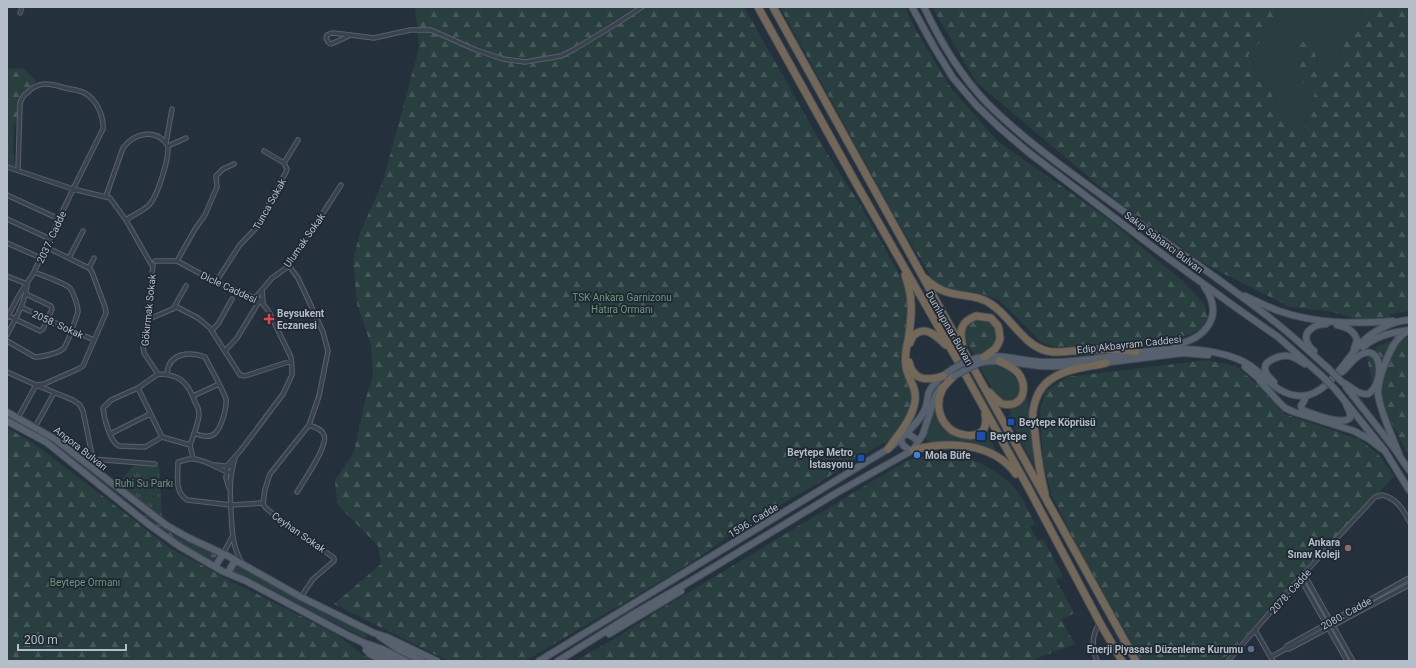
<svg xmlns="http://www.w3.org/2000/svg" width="1416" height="668" viewBox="0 0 1416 668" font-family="Roboto,sans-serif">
<defs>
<pattern id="forest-firs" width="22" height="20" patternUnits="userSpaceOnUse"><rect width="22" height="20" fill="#283e3f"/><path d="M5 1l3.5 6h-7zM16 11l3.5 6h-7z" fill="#455859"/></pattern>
<pattern id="park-tufts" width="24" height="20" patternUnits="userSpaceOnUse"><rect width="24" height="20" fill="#283e3f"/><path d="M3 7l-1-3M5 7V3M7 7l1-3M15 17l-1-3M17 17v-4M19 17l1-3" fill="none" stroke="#455859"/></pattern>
</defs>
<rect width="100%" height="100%" fill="#25303d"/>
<!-- green -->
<path fill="#283e3f" d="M1292,7H1362L1361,18L1352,34L1342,42L1337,63L1323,72L1318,64L1311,41L1315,93L1310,106L1301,145L1248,55Z
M993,363C1008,367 1032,387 1012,400L1004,401L997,397L979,366Z
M1027,396L1036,468V469L1020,441L1019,437L1008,416L1011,414L1008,408L1023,400Z
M936,405L941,420L965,436L986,426L991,436L989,438L996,450L994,452L963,442H931L927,441L925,438V434Z
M236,565L368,634L366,639L233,572Z"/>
<!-- forest -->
<path fill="url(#forest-firs)" d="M415,7H744L828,155L861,206L899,274L908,296L911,306L904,349L912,390L911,409L896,434L887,441L844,466L827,478L728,536L707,552L668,577L525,661H448L334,604L381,564L378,546L337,504L335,480L354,452L364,405L373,374L371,345L357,304L353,260L360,233L383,181L419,48Z
M780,7H905L915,29L951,88L999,142L1108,219L1183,281L1205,305L1208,318L1201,329L1188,335L1142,342L1054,347L1041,342L999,300L979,293L956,290L939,285L931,277L895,217Z
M932,7H1292L1248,55L1301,144L1310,106L1315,93L1298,78L1297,63L1299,42L1311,41L1318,64L1323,72L1337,63L1342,42L1352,34L1361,18L1362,7H1409V311L1391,314V317L1360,320L1333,312L1290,307L1205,264L1123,206L976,82Z
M23,68L36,80L35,83C19,97 17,102 17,124L14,125L13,151L15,166L12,167L7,165V109L8,103L7,101V69Z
M973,319L989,320C997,329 1002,340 990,350C986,353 980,354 975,356C971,349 960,334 966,326C967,323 971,321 973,319Z
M1409,337V456L1374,390L1367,358L1378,346L1399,338Z
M1208,360L1237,367L1260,387L1284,414L1359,439L1378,454L1394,476L1222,661H1142L1074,541L1052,495L1043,462L1040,410L1046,391L1067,377Z
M7,416C23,424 39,433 54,443C93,470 126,504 165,529C181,540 200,547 217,555L214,562L170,537L57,447L7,418Z
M7,428L29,440L52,457L170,548L231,581L338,635L363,655L377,661H7Z
M937,453C943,454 950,453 956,455C976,459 999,471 1013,486C1023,497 1028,511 1035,524L1030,527L1038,541L1043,539L1063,576L1056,580L1074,613L1061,620L1075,644L1030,661H575L614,639L661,609L906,461Z"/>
<!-- park -->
<path fill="url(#park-tufts)" d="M135,464L149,467L152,464L159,466L162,517L118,483Z"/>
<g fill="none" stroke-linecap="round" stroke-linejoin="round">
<!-- street casing -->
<g stroke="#57606b" stroke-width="5.5">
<path id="street" d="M20,13L22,7
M351,35L331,44L328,42L326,38L327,35L332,33L342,34L374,38L410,30H431L476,50L503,59L525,62L561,56L573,50L616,24L642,7
M166,143L172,109
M284,163L298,140
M7,167L73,189L110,198L126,220L151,264L153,265
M7,195L59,219
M106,196L123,148C135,132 157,128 168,146L186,138
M7,219L50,239
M126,220C133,215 143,211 149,205C158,196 169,158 168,146
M7,243L41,258
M69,258L83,231
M155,261H177L216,282L260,300L269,312L291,357L292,367V375L283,394L241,450L227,466L226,478L229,488
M177,261L195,229L205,215L217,187L216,176L223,169L234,164
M153,265L147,320L143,347L144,353L158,374
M89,268L94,258
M7,276L27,284
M216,282L239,246L256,228L286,172L287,169L284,163L264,151
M262,290L263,303
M255,298L272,278L289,266L341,185
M21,307L71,330L94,340
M173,309L186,286
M7,315L40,331L43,329L52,309L51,306L26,294
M7,318L18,297L34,272L73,189L103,129C104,118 98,103 89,96C84,91 76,90 69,89C53,85 41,79 28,92C24,95 21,99 20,104L18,170
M147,320L177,307L198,318L210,328L240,375L245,376L291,361
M212,330L218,324L232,299
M7,335C15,320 25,303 27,285
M7,341L35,357C42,357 58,353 63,349C67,346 76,318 78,312C78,306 74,294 70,288C65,283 41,275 34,272
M225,351L237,338L260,300
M7,372L36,385L44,384L78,369L83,366L106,313L105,307L92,272L89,268L46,247
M167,373C169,353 189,351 205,357C212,371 221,385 226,399C227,404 225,410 224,415C219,432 214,442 194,433
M158,374C179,374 188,382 195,402C197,405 199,410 199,414C199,421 193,437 190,445L162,437
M138,388L162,437L145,447L119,446C110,442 104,418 103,408L111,400L138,388L158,374
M193,396L219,384
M18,418L36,385L73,400L80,405L83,411L92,455V459L87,465
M35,427L54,393
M110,434L150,414
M190,445L193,458
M235,458C229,479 230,489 231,511C232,529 232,547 242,563
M92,459L155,464
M215,465L233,467
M231,473C218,470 208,460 194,459C189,458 183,461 178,462C178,477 174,491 187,500L231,505L263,503
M297,492C303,482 329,445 324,435C322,429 314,427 309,425
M263,503L265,489L270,474L309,425L319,396L328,351L323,332L313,310L298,278L289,266
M263,503L265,507L273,514L334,558V561L313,579L301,597
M223,554L232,537
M1304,574L1353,661
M1300,578L1347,661
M1255,630L1273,661
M1285,649L1287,646L1409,578
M1271,657L1285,649H1289L1409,585
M1097,661C1092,647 1091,635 1100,623
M1228,661L1300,578L1375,497L1382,495C1396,498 1403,509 1409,521"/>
</g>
<!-- primary casing -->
<g stroke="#424b56" stroke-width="8">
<path id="primary" d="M912,7L934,47L953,78L977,106L1000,128L1028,152L1161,253L1238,309L1278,337L1322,376
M924,7C940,41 961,76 987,103C1027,143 1074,175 1119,208C1171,247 1225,282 1275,322C1294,337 1312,354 1330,370
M1245,296C1256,301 1268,307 1279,311C1316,324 1355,324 1393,321
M1337,325C1346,327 1354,330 1357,340L1354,349
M1174,345C1206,339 1225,316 1204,286
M1363,347C1375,336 1393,332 1409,330
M1314,351C1312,349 1309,346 1308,344C1301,331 1316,324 1326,324
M977,358C999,353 1018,360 1040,362C1046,362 1052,362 1058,362C1116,360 1168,339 1226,355C1237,358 1247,362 1256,370C1270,382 1281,396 1302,396C1328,395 1345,360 1361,343C1373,331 1392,321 1409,320
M979,363C998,358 1019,364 1039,366C1053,367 1068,366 1083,365
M1102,363L1183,353L1208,355
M1245,367L1264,383
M1342,372C1348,367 1353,359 1360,355C1383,342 1385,384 1368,394C1357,395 1351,386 1342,382
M1260,381L1278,401L1285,408L1294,412L1354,431L1369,439L1385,451
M1274,382C1271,379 1265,374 1265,369C1264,360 1281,355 1288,356C1294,356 1300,361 1305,364
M1346,387L1394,448L1409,470
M1335,389L1385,451L1409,490
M1305,399L1301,406L1302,409L1305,411C1315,414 1341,426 1350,418V413L1346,404
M7,412L55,439L166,525L189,538L228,556L301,597L374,633L387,637L437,661
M7,421L46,442L148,524L179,546L222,571L246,581L349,636L362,642L382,649L406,661
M905,434L910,435L918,441
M900,438L903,445L910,451
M1399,454C1393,437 1379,410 1378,393C1378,381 1384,365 1389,354C1394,344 1398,336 1408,331
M215,567L223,554
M228,573L235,560
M609,634L681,591
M379,636L398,649L422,661
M364,644L370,650L393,661
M366,650L370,654L383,661
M539,661L891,447C902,437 916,426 923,413C927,407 927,401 928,395C931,384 942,376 951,370
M558,661L635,613L689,582L838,492L913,450L923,434L935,397L941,387"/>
</g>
<!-- highway casing -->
<g stroke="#444d58" stroke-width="9">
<path id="highway" d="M758,7L857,185L959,363L1029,489L1100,623L1122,661
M773,7L1136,661
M926,279C931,284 937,288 944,291C959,297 977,294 991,304C1011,317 1023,345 1047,351C1055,353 1064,352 1071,351C1092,350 1115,347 1136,352
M910,343C911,339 913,335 917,333C928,326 939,339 946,345
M963,347C959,331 960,322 976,316L991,318L998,326L999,330L1000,339L998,344L995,349L984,357
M909,362C913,381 927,381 943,376
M954,376C950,380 945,384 942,390C936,402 938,417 948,427C955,435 977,440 984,429C986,425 986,419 985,414
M989,392C993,396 998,402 1003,404C1006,405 1010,404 1013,404C1027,399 1025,382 1018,373C1013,367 1005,364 999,361
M888,449C899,433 912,420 915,401C917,386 907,379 906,366C904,355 907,346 909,335C912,313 913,297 905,275
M913,450C948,441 993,442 1016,474
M1045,494C1040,474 1037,453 1035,433C1034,426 1032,418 1033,411C1035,398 1041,385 1053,378C1069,368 1088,367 1106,363"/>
</g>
<!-- street -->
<use href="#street" stroke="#39424d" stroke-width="3.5"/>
<!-- primary -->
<use href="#primary" stroke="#57616d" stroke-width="6"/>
<!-- highway -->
<use href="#highway" stroke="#736857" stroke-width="7"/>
<!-- primary-bridge casing -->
<g stroke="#424b56" stroke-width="8" stroke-linecap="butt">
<path id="primary-bridge" d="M951,370L963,363L977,358
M1330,370L1342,382
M954,376L979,363
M1322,376L1335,389"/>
</g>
<!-- primary-bridge -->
<use href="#primary-bridge" stroke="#57616d" stroke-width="6"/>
</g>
<!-- markers -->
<path fill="#e0444e" stroke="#1e2732" stroke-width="1.5" d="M267 313h4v4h4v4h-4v4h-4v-4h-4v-4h4z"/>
<g fill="#1a4fb4" stroke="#1e2732" stroke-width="1.5">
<rect x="1007" y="418" width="8" height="8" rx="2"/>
<rect x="976" y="431" width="10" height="10" rx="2"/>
<rect x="857" y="454" width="8" height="8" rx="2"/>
</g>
<circle fill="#3f7fe0" stroke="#1e2732" stroke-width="1.5" cx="917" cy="455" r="4"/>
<circle fill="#8d6e63" stroke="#1e2732" stroke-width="1.5" cx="1348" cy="548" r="4"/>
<circle fill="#5c6f8a" stroke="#1e2732" stroke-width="1.5" cx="1251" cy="649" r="4"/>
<g text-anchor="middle" stroke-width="3.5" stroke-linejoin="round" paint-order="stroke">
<!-- street labels -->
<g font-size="10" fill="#b5bdc8" stroke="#1e2732">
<text transform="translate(269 204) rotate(-61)" y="4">Tunca Sokak</text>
<text transform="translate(51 237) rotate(-65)" y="4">2037. Cadde</text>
<text transform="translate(304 240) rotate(-55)" y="4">Ulumak Sokak</text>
<text transform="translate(1164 242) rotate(37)" y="4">Sakıp Sabancı Bulvarı</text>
<text transform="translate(229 287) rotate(25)" y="4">Dicle Caddesi</text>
<text transform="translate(148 310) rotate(-84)" y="4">Gökırmak Sokak</text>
<text transform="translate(58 324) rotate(24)" y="4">2058. Sokak</text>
<text transform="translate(950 328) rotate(60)" y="4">Dumlupınar Bulvarı</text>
<text transform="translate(1129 344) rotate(-6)" y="4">Edip Akbayram Caddesi</text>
<text transform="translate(81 448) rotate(38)" y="4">Angora Bulvarı</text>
<text transform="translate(753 520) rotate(-31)" y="4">1596. Cadde</text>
<text transform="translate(299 532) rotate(35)" y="4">Ceyhan Sokak</text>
<text transform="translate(1290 591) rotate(-48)" y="4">2078. Cadde</text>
<text transform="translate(1346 613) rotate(-29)" y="4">2080. Cadde</text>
</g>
<!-- park labels -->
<g font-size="10" fill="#6d9877" stroke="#1e2732">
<text x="622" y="301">TSK Ankara Garnizonu<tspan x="622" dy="12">Hatıra Ormanı</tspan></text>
<text x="144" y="487">Ruhi Su Parkı</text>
<text x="85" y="586">Beytepe Ormanı</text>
</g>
<!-- poi labels -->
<g font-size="10" font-weight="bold" fill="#b5bdc8" stroke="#1e2732" text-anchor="start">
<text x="277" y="317">Beysukent<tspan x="277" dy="12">Eczanesi</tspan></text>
<text x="1019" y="426">Beytepe Köprüsü</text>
<text x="990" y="440">Beytepe</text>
<text x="853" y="456" text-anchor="end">Beytepe Metro<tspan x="853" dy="12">İstasyonu</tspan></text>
<text x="925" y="459">Mola Büfe</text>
<text x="1340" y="546" text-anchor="end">Ankara<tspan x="1340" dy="12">Sınav Koleji</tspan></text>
<text x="1243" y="653" text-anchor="end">Enerji Piyasası Düzenleme Kurumu</text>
</g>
</g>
<!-- border -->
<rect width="1416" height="668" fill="none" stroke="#b5bdc8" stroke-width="16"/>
<!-- scale -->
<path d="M18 644v6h108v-6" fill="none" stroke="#b5bdc8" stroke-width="2"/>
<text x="24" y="644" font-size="12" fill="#b5bdc8" stroke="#1e2732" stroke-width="3" paint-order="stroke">200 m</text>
</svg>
